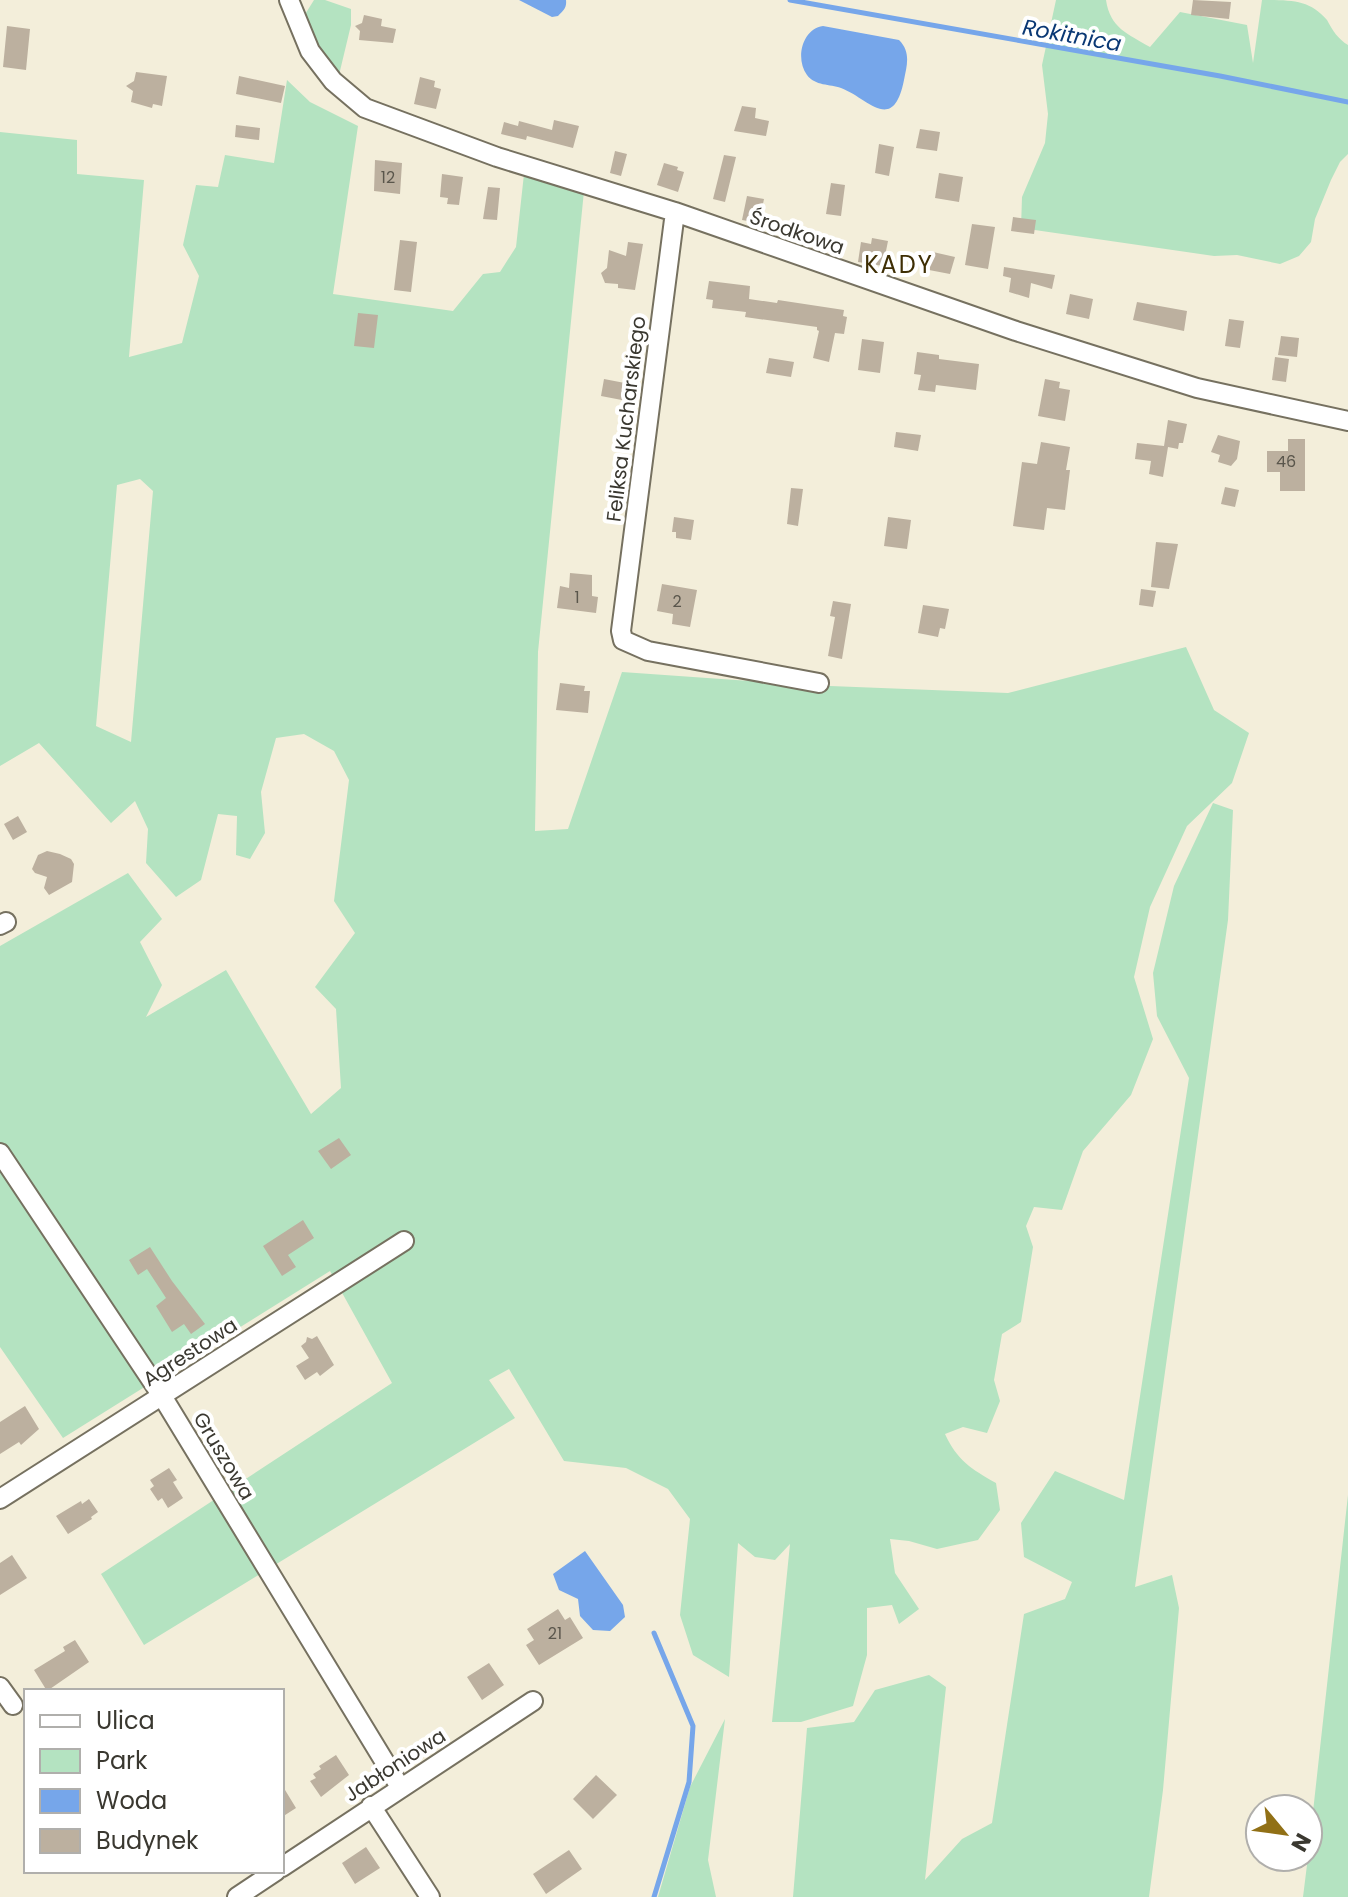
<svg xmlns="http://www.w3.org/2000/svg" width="1348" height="1897" viewBox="0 0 1348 1897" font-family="Poppins,sans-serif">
<rect width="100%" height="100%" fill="#f3eeda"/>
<!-- green -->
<path fill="#b4e3c1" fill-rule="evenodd" d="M314,0H325L351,9V25L339,75L332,71L304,16Z
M1056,0H1106C1110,28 1128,34 1150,47L1180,12L1247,25L1253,63L1262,0C1292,0 1310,0 1327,20C1333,31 1338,39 1348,45V154L1340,162L1331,180L1315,219L1311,242L1299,256L1280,264L1237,255L1214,256L1021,228L1022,197L1045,143L1048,114L1042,65Z
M287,80L310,102L358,126L333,294L453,311L483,274L500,272L516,247L524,174L584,191L538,652L535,831L568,829L622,672L805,685L1008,693L1186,647L1214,710L1249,733L1232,783L1187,826L1150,907L1134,977L1153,1039L1131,1095L1083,1151L1062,1210L1034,1207L1026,1226L1033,1247L1021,1322L1002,1334L994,1380L1000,1401L987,1433L963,1427L945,1434C957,1460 971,1469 996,1483L1000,1510L978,1540L937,1549L909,1541L890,1539L895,1573L919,1609L899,1624L892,1605L867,1608V1655L853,1706L801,1722H772L790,1544L775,1560L755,1557L738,1543L729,1677L693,1655L680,1615L690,1519L668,1489L626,1468L564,1461L509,1369L489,1380L515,1418L144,1645L101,1574L392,1383L330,1271L63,1438L0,1347V946L128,873L162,919L140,942L162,985L146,1017L226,970L311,1114L341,1088L336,1009L315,987L355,933L334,901L349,780L334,751L304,734L276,738L261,792L265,833L250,859L236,855L237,816L218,814L201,880L176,897L146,863L148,829L135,801L111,823L39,743L0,766V132L77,140V174L144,180L129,357L182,343L199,276L183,245L196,185L218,187L225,155L274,163ZM140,479L153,491L131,742L96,726L117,485Z
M1213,803L1233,810L1228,920L1135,1587L1172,1575L1179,1608L1163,1790L1149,1897H793L807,1728L854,1722L875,1690L929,1675L946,1687L925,1880L962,1839L992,1823L1024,1614L1065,1599L1072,1582L1024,1557L1021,1523L1055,1471L1124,1500L1189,1078L1157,1016L1153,973L1174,886Z
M1348,1495V1897H1303L1308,1857Z
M725,1719L708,1860L716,1897H658L690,1787Z"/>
<!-- water -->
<path fill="#76a6ea" d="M519,0H566C567,8 563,11 558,16L552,17Z
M823,26L899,40C911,52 907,65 904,80C893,135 868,98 841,88C830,84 815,86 807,75C795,59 802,29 823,26Z
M585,1551L623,1605L625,1617L610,1631L593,1630L580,1616L578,1599L559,1590L553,1574Z"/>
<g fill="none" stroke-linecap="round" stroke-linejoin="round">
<!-- stream -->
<path stroke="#76a6ea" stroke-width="5" d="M790,0L1220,76L1348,102
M654,1633L693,1726L689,1782L654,1897"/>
</g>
<!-- building -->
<path fill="#bcb09f" d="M1193,0L1231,2L1229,19L1191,15Z
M364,15L382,19L381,26L396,29L393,43L359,40L360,31L355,26L362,23Z
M7,26L30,29L26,70L3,67Z
M136,72L167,76L162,106L153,104L152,108L131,102L133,91L126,86L134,81Z
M239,76L285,86L281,103L236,94Z
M420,77L435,81L434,87L441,89L436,109L414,104Z
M742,106L756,108L755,118L769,121L766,136L734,131Z
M554,120L579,126L573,148L527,136L526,140L501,134L504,122L518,126L519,121L552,130Z
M236,125L260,128L259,140L235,137Z
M920,129L940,132L937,151L916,148Z
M879,144L894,147L889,176L875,173Z
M615,151L627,154L621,176L610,173Z
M724,155L736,157L725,202L713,199Z
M375,160L402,163L400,194L374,191Z
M664,163L678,167L677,170L684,172L678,192L657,185Z
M939,173L963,177L959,202L935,198Z
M442,174L463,177L459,205L447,204L448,198L440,197Z
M831,183L845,185L841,216L826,214Z
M488,187L500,188L497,220L483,219Z
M747,196L764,199L759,223L742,220Z
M1013,217L1036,220L1034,234L1011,231Z
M972,224L995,227L988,269L965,265Z
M872,238L888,241L883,266L858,262L861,242L871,244Z
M400,240L417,242L411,292L394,290Z
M628,242L643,244L635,290L618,288V284L605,283L601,273L607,268L609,250L626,256Z
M933,252L955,257L950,274L929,270Z
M1004,267L1055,275L1052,289L1031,283L1029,298L1009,292L1011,278L1003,276Z
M709,281L750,286L749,299L777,303L778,300L844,310L843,316L847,317L844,334L835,333L829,362L813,358L819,331L817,330V327L745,317L746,312L712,308L713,300L706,299Z
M1070,294L1093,299L1089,319L1066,314Z
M1137,302L1187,311L1184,331L1133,320Z
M358,313L378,315L374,348L354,346Z
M1229,319L1244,321L1240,348L1225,346Z
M1281,336L1299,338L1297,357L1278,355Z
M862,339L884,342L880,373L858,370Z
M917,352L939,355V359L979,364L976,390L936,385L935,392L918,390L921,375L914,374Z
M1275,357L1289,359L1286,382L1272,380Z
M769,358L794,362L791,377L766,373Z
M604,379L630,384L627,401L601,396Z
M1045,379L1060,382L1059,388L1070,390L1065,421L1038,416Z
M1168,420L1187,424L1183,443H1179L1178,449L1168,447L1163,477L1149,474L1151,461L1135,459L1137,443L1164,446Z
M896,432L921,435L918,451L894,447Z
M1218,435L1240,441L1237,459L1231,466L1218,462L1220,455L1211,452Z
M1288,439H1305V491H1280V472H1267V451H1288Z
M1041,442L1070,447L1066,470H1070L1065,510L1047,508L1044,530L1013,526L1022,462L1037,464Z
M1225,487L1239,490L1235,507L1221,504Z
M791,488L803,489L798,526L787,524Z
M674,517L694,520L691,540L676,538V532H672Z
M888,517L911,520L907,549L884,546Z
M1156,542L1178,544L1169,589L1151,587Z
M570,573L592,575V596L598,597L596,613L557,608L560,586L569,588Z
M662,584L697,590L690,627L672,624L673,614L657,611Z
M1141,589L1156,591L1153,607L1139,605Z
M833,601L851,604L842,659L828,656L835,617L830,616Z
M923,605L949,609L945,629L940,628L938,637L918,633Z
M560,683L585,686L584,691H590L588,713L556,710Z
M18,816L27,832L13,840L4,824Z
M47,851L60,854L71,859L74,864L72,882L49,895L44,888L47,877L35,873L32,869L38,855Z
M339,1138L351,1155L331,1169L318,1151Z
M303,1220L314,1238L288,1255L296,1267L282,1276L263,1246Z
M150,1247L172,1281L205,1324L191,1334L184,1324L172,1332L156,1306L166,1298L147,1269L138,1275L129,1260Z
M317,1336L334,1365L320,1376L317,1372L305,1380L296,1366L309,1358L301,1346L306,1342L307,1337L312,1339Z
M25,1406L39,1429L21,1445L19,1442L0,1454V1422Z
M169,1468L177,1480L173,1482L183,1498L168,1508L162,1498L158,1501L150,1489L154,1486L150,1480Z
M89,1499L98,1512L91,1517L92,1519L68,1534L56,1516L81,1501L82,1504Z
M12,1555L27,1578L0,1595V1563Z
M558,1609L565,1620L570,1617L583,1638L539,1665L526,1645L534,1640L527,1629Z
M75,1640L89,1662L47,1691L34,1670L65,1651L63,1647Z
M489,1663L504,1685L482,1700L467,1677Z
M336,1755L349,1775L321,1797L310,1781L316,1778L313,1774L321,1769L319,1766Z
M596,1775L617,1795L593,1819L573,1799Z
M282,1785L296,1808L282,1817Z
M366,1847L380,1868L355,1884L342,1863Z
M569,1850L582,1869L546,1894L533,1874Z"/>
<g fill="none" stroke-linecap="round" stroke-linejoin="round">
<!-- minor casing -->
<g stroke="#767160" stroke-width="22">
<path id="minor" d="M289,0L310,51L333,81L365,108L497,157L675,212L1016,331L1197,388L1348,421
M675,212L621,631L623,640L648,651L819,683
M0,925L6,922
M0,1153L162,1396L400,1787
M0,1499L404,1241
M0,1687L13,1705
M371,1806L430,1897
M282,1867L533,1701
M237,1897L276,1871"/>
</g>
<!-- minor -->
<use href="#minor" stroke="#fff" stroke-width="18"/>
</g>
<g text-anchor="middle" stroke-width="8" stroke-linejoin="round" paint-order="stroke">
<!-- number labels -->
<g font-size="16" fill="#5a564c">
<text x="388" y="183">12</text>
<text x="1286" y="467">46</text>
<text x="577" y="603">1</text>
<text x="677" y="607">2</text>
<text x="555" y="1639">21</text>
</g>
<!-- street labels -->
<g font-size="20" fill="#3a3830" stroke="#fff">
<text transform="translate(797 232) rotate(19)" y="7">Środkowa</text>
<text transform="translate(626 419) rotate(-83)" y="7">Feliksa Kucharskiego</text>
<text transform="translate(190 1352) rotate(-33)" y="7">Agrestowa</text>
<text transform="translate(224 1456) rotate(59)" y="7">Gruszowa</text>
<text transform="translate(395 1765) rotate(-33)" y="7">Jabłoniowa</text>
</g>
<!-- water labels -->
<g font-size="22" font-style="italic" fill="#0a3874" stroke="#fff">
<text transform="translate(1072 35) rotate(10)" y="8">Rokitnica</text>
</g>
<!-- quarter labels -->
<g font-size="24" letter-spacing="2" fill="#3e2e04" stroke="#fff">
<text x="899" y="273">KADY</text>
</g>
</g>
<!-- legend -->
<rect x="24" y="1689" width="260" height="184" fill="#ffffff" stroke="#b0afac" stroke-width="2"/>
<rect x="40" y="1715" width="40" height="12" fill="#ffffff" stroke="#b0afac" stroke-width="2"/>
<text x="96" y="1729" font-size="24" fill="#3a3830">Ulica</text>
<rect x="40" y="1749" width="40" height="24" fill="#b4e3c1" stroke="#b0afac" stroke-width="2"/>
<text x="96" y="1769" font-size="24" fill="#3a3830">Park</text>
<rect x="40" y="1789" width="40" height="24" fill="#76a6ea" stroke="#b0afac" stroke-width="2"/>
<text x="96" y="1809" font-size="24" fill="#3a3830">Woda</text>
<rect x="40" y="1829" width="40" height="24" fill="#bcb09f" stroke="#b0afac" stroke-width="2"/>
<text x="96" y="1849" font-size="24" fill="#3a3830">Budynek</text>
<!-- north arrow -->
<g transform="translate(1284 1833) rotate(119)"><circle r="38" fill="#ffffff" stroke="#b0afac" stroke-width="2"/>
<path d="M0-6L14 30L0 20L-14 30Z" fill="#917016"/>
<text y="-12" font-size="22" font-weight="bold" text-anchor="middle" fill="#3a3830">N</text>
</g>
</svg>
